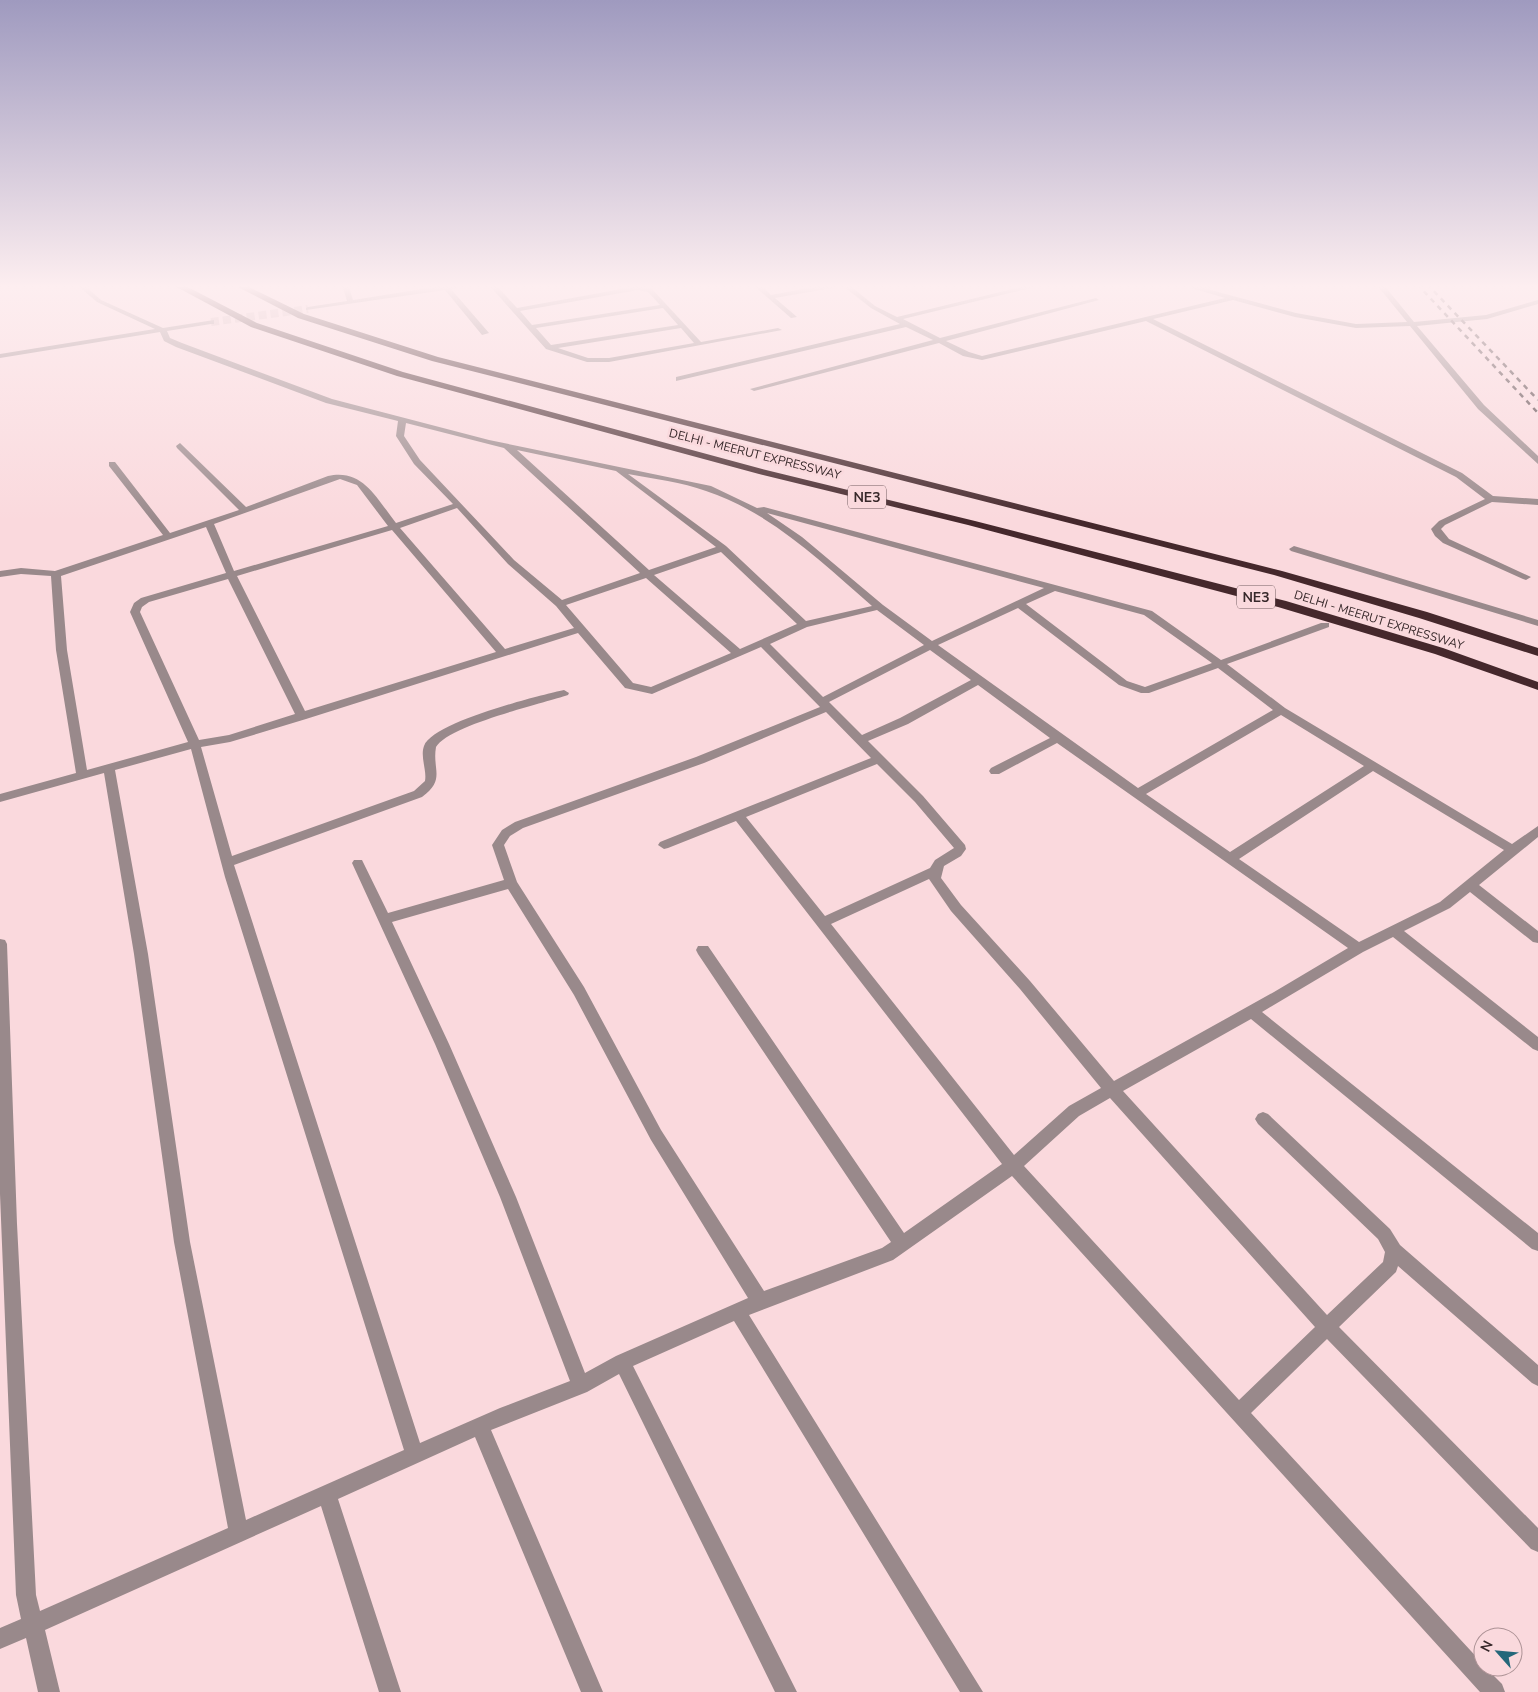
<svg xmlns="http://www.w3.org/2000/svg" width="1538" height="1692" viewBox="0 0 1538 1692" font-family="'Nunito Sans',sans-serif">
<rect width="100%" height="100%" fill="#fad9dd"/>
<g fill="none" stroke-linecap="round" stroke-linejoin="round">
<!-- minor-tunnel -->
<path stroke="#d3b6b9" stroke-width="8" stroke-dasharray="8 4" stroke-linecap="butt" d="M211,322L308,309"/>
<!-- minor -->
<path fill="#99898b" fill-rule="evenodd" d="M76,284H83L101,300L163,328L214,320V324H211L167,331L170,338L182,343L332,399L489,440L711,486L757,508L764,507L1152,611L1221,660L1321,623H1329V627L1227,664L1285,708L1512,844L1538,826V837L1479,885L1538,931V943L1533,942L1470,892L1450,908L1404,931L1538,1037V1051L1533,1049L1393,937L1363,952L1262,1012L1538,1233V1251L1532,1249L1251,1019L1123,1091L1327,1315L1383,1262L1385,1252L1378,1239L1258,1124L1255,1119L1258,1114L1263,1112L1268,1114L1390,1229L1400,1245L1538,1365V1386L1532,1383L1398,1266L1396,1272L1339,1327L1538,1528V1552L1531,1549L1327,1339L1251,1413L1483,1664V1667H1485L1502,1684L1505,1692H1480L1012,1176L893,1260L749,1315L983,1692H960L734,1321L633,1366L797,1692H775L619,1374L587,1392L491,1430L603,1692H581L475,1437L338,1499L401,1692H379L321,1506L45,1630L60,1692H38L26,1638L0,1649V1628L21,1619L16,1595L0,1194V939L5,940L7,944L17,1224L36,1595L40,1611L228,1528L174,1242L134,954L104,773L0,802V794L76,773L56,650L51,576L21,574L0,577V571L21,568L55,571L163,535L109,466V462H115L170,533L239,510L177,448L176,446L180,443L246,507L328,476C363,468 377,499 396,523L453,504L414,464L396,436L398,421L326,403L176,347L164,341L160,332L0,358V354L155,329L97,302ZM406,423L504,448L640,573L562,600L514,560L420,460L404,436ZM517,450L616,471L716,547L649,570ZM628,474C654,479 682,482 706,491C770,512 822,562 872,606L806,621L726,546ZM340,479L357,485L388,526L234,571L214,524ZM457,508L508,564L556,606L574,628L505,649L400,528ZM767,513L1044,588L932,641L883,605L802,537ZM206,527L226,573L141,598L134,603L130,612L188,742L87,770L67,650L61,576ZM392,530L496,652L305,711L237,576ZM721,552L797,624L740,649L654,575ZM646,578L731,653L651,687L633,683L566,605ZM228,579L295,714L229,735L199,740L140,612L142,607L149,602ZM1055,591L1144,615L1212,663L1145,687L1127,681L1026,604ZM1018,608L1119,685L1141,693H1149L1218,668L1273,710L1138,788L938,645ZM877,610L924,645L823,697L770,644L807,627ZM578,633L625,688L652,694L761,647L820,707L696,757L515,822L502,830L492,845L504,880L388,913L362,860H354L352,863L435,1044L500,1197L570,1381L500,1408L420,1443L234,865L422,797C446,779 432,770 436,747C449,725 541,704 568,695L569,693L564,690C537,696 433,722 424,746C420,757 427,770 425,781L414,791L232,856L201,747L230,742L306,719ZM930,650L971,680L900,718L862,735L829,702ZM978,685L1050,738L991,768L989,771L991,774H999L1057,743L1348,948L1274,992L1114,1081L1030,981L961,905L941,878L944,866L961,856L966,849L965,845L923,796L868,741L908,724ZM826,712L871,758L660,842L658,845L664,849L668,848L736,821L1002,1164L904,1233L708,946H698L696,950L698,954L891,1242L882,1248L764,1291L661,1130L584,987L517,882L504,845L510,836L523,828L704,763ZM1281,715L1364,766L1230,852L1146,794ZM191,749L225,877L404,1450L246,1520L190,1242L148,954L115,770ZM877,764L915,802L954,848L935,860L930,868L825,916L746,817ZM1373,771L1504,850L1440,902L1359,942L1239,859ZM929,879L951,911L1020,989L1101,1088L1069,1106L1014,1155L831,924ZM508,889L574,995L651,1140L748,1298L616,1356L585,1373L516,1197L449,1044L392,922ZM1110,1098L1315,1327L1239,1400L1024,1166L1079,1116Z
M342,284H348L353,300L454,284H472L451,289L489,333L482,335L445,290L306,310V308L308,307L347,301Z
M488,284H495L517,308L638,286L652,289L701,342L778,328L782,330L609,362H587L546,349ZM638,290L648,292L660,305L532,325L520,311ZM663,308L678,325L551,345L536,328ZM681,328L694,343L609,358H588L558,348Z
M752,284H759L771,295L831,284H848L875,306L897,317L1034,284H1047L903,319L940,338L1096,298L1099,300L946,341L969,352L982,356L1225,298L1178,284L1199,287L1224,284L1207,289L1296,313L1356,324L1407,322L1376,284H1383L1414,322L1486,315L1538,300V304L1487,319L1417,326L1484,405L1538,456V464L1478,409L1410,326L1356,328L1295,317L1233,300L1153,319L1462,473L1493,496L1538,499V505L1492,502L1445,525L1441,529L1449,539L1531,577L1526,580L1523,579L1443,543L1435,536L1431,529L1439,521L1485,499L1456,477L1146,321L982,360L963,356L939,343L754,391L750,389L933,340L906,327L676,381V377L900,324L871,308L843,286L775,298L797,317L791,318Z
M1294,546L1538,620V626L1291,551L1289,549Z"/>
<!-- highway -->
<path fill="#45282c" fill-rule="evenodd" d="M171,284H182L257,323L403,372L766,470L975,521L1286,601L1443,648L1538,682V690L1435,654L1278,607L968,525L759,474L397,376L251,327Z
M232,284H243L304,314L438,357L1282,571L1427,612L1538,648V656L1419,618L1274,575L432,361L298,318Z"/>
<!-- rail -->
<path stroke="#4b3a3d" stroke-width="2.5" stroke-dasharray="5 5" stroke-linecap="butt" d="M1417,284L1538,413
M1427,284L1538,400"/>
</g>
<!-- sky -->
<linearGradient id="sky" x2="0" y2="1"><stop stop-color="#9f9abf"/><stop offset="0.55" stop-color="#fdeef0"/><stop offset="1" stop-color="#fdeef0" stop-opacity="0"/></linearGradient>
<rect width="1538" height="521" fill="url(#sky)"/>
<g text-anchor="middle" stroke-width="5" stroke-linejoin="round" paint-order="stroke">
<!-- far-street labels -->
<g font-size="12" fill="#37282a" stroke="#fad9dd">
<text transform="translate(755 454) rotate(14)" y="4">DELHI - MEERUT EXPRESSWAY</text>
<text transform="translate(1379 620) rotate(17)" y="4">DELHI - MEERUT EXPRESSWAY</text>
</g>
<!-- shield labels -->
<g fill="#fad9dd" stroke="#725d60" stroke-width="1">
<rect x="848" y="485.5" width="38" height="23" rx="4"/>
<rect x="1237" y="585.5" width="38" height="23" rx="4"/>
</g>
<g font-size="14" font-weight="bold" fill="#37282a">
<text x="867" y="502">NE3</text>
<text x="1256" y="602">NE3</text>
</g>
</g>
<!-- north arrow -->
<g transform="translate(1498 1652) rotate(297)"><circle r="24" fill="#fad9dd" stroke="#ac9295"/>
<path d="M0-4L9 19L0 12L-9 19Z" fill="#25677a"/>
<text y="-8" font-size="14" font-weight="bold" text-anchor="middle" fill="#37282a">N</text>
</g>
</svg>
